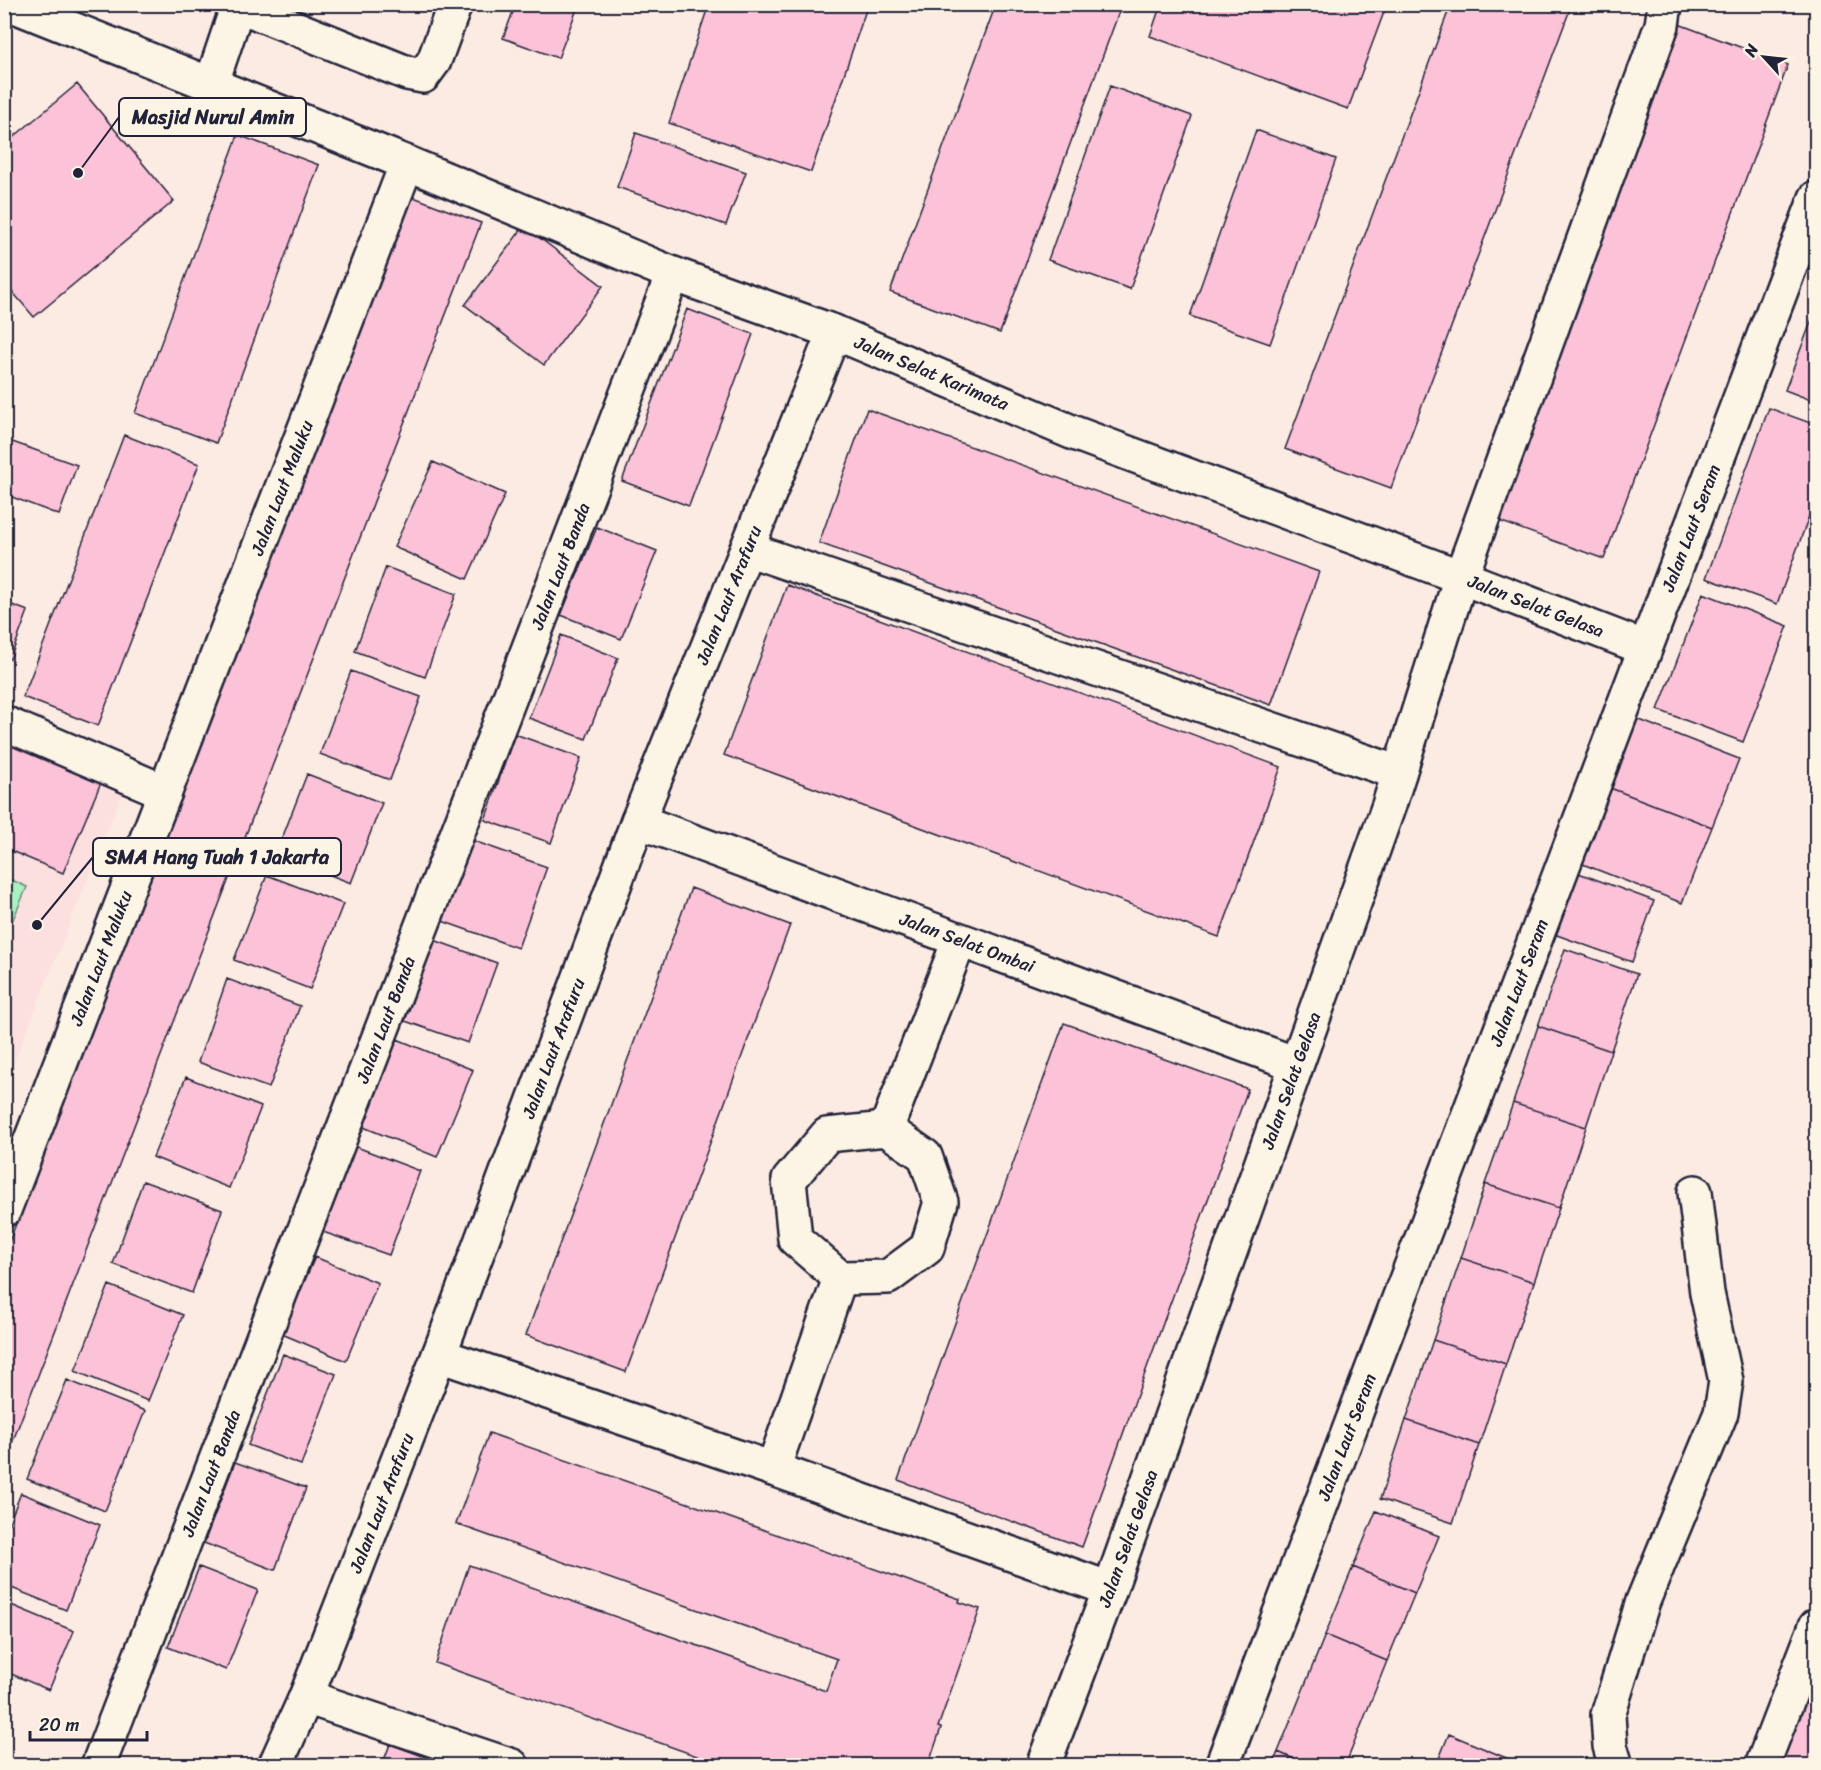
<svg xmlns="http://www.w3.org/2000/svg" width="1821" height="1770" viewBox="0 0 1821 1770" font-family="Sriracha,sans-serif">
<rect width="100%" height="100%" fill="#fcebe2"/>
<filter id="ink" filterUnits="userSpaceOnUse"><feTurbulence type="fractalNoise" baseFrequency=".0167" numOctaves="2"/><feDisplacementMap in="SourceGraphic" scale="12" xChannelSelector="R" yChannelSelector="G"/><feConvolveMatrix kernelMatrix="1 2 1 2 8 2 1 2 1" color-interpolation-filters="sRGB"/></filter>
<g filter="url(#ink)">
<!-- built -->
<path fill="#fcdfdf" d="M5,713L133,766L5,1085Z"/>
<!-- green -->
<path fill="#a9f1be" stroke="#668a7c" stroke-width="1.5" d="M5,877L27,887L5,938Z"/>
<!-- building -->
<path fill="#fbc2d8" stroke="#22223b" stroke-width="1.5" d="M516,4H579L558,58L503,38Z
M709,4H868L811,172L669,123Z
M996,4H1122L1000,333L890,292Z
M1161,4H1387L1348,109L1150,36Z
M1451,4H1572L1391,488L1285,449Z
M1676,23L1788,65L1604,559L1491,518Z
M77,84L174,201L34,317L4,282V145Z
M1110,86L1192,116L1130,289L1048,260Z
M1256,130L1336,159L1270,344L1190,316Z
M636,133L746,172L726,225L617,187Z
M238,135L319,165L216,443L135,413Z
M411,196L481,223L4,1464V1255Z
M524,226L603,286L544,365L465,305Z
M687,309L753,334L689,506L622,481Z
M1816,309V402L1785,390Z
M1769,408L1816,425V497L1777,604L1706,578Z
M867,409L1319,572L1271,705L819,543Z
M124,435L199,464L98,726L23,697Z
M4,439L77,465L59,515L4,494Z
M433,462L505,494L467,579L394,547Z
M597,527L657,551L621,639L561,615Z
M386,567L456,594L425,677L355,651Z
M787,585L1281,767L1219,937L724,755Z
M1703,593L1788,626L1743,742L1658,710Z
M4,602L28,611L10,659L4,657Z
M561,635L618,658L586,739L529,718Z
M351,671L421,697L390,780L320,754Z
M1632,717L1739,759L1712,827L1605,786Z
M515,734L581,758L551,843L485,820Z
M4,739L102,780L63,873L4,848Z
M307,774L382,803L351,883L276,854Z
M1605,786L1712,827L1682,903L1575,861Z
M471,840L547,867L518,948L442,921Z
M1576,872L1654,901L1632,962L1554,934Z
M267,875L343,904L310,989L234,960Z
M691,888L790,925L626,1372L526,1335Z
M434,940L497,963L468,1043L405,1021Z
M1565,949L1637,974L1611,1051L1538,1026Z
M227,979L300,1006L269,1088L198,1062Z
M1064,1023L1248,1089L1082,1547L898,1480Z
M1538,1026L1611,1051L1586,1127L1513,1103Z
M397,1039L473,1070L437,1157L361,1126Z
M186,1077L261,1107L229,1188L153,1157Z
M1513,1103L1586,1127L1559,1208L1485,1184Z
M354,1146L420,1171L389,1255L323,1232Z
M143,1181L222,1210L192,1293L113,1264Z
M1485,1184L1559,1208L1534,1282L1461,1258Z
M315,1257L378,1283L346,1361L282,1334Z
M1461,1258L1534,1282L1506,1364L1433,1340Z
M109,1285L183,1315L148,1401L75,1371Z
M1433,1340L1506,1364L1479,1445L1406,1420Z
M283,1354L336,1374L301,1465L248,1445Z
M67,1380L145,1411L105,1511L27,1479Z
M1406,1420L1479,1445L1453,1523L1380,1499Z
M489,1433L960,1599L959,1602L980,1609L938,1727L941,1728L928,1766H725L435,1663L469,1565L826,1691L837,1659L456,1524Z
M235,1462L306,1488L275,1570L204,1543Z
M21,1493L100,1525L66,1610L4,1585V1535Z
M1376,1511L1439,1536L1415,1593L1353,1567Z
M199,1567L258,1590L226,1670L168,1647Z
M1353,1567L1415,1593L1387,1661L1325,1635Z
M4,1602L74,1631L49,1690L4,1671Z
M1325,1635L1387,1661L1345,1766H1310L1278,1752Z
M1816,1659V1766H1774Z
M1449,1734L1516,1762L1515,1766H1436Z
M390,1744L450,1766H382Z
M1278,1752L1310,1766H1272Z"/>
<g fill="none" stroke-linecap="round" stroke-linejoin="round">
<!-- minor casing -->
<g stroke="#22223b" stroke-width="38">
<g id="minor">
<path id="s1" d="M10,4L407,163L673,274L834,332L1074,433L1461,577L1662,25L1665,4"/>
<path d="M211,85L238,5L407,73L423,76L434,61L455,4"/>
<path d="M747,549L1399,773"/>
<path d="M4,723L165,792"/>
<path id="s2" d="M638,821L1296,1064"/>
<path d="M886,1129L925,1156L941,1202L927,1248L888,1277L840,1278L795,1239L789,1180L827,1135Z"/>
<path d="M886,1129L959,941"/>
<path id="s3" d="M4,1210L407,163"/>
<path d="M439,1355L773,1469L1110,1589"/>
<path d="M773,1469L840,1278"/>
<path d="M306,1697L512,1766"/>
<path id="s4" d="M98,1766L673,274"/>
<path id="s5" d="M275,1766L306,1697L439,1355L638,821L834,332"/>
<path id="s6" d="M1043,1766L1110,1589L1389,805L1461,577L1645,648"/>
<path id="s7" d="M1222,1766L1816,198"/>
<path d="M1616,1766L1610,1746L1608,1715L1643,1601L1721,1413L1726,1381L1707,1293L1695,1192"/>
<path d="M1762,1766L1816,1626"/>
</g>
</g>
<!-- minor -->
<use href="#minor" stroke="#fcf5e5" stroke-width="33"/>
</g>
</g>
<g text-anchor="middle" stroke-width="4.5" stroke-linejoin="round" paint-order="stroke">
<!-- street labels -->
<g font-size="18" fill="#22223b" stroke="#fcf5e5">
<text dy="6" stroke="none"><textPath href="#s1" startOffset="993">Jalan Selat Karimata</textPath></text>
<text dy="6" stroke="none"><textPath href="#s3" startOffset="774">Jalan Laut Maluku</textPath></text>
<text dy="6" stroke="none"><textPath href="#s7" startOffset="1324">Jalan Laut Seram</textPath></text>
<text dy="6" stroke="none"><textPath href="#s4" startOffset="1286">Jalan Laut Banda</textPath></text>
<text dy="6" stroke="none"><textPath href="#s5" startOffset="1256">Jalan Laut Arafuru</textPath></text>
<text dy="6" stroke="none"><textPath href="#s6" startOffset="1341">Jalan Selat Gelasa</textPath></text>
<text dy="6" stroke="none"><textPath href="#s2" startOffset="351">Jalan Selat Ombai</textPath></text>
<text dy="6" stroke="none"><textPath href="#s3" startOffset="270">Jalan Laut Maluku</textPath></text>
<text dy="6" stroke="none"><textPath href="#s7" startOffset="838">Jalan Laut Seram</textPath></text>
<text dy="6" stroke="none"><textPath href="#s4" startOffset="800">Jalan Laut Banda</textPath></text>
<text dy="6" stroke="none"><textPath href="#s5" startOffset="770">Jalan Laut Arafuru</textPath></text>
<text dy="6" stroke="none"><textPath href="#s6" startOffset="729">Jalan Selat Gelasa</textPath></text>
<text dy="6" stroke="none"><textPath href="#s7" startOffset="352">Jalan Laut Seram</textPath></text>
<text dy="6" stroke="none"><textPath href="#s4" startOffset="314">Jalan Laut Banda</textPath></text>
<text dy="6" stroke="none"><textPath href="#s5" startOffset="284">Jalan Laut Arafuru</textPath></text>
<text dy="6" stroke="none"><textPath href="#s6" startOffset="243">Jalan Selat Gelasa</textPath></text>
</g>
</g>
<!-- callouts -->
<path fill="none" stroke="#22223b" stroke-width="2" d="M78 173L119 117M37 925L93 857"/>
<g fill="#22223b" stroke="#fcf5e5" stroke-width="2">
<circle cx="78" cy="173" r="6"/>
<circle cx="37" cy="925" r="6"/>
</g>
<g fill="#fcf5e5" stroke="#22223b" stroke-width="2">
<rect x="119" y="98" width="187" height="38" rx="6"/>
<rect x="93" y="838" width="248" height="38" rx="6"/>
</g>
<g font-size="20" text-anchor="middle" font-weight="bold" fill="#22223b">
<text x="213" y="124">Masjid Nurul Amin</text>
<text x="217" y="864">SMA Hang Tuah 1 Jakarta</text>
</g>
<!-- margin -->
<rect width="1821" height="1770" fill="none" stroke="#fcf5e5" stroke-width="24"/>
<rect x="12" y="12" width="1797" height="1746" fill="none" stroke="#22223b" stroke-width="2" filter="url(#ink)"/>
<!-- north arrow -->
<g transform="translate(1764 57) rotate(297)" stroke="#fcf5e5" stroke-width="4.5" paint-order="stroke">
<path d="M0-4.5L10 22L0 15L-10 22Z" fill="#22223b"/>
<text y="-9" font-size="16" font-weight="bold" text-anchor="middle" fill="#22223b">N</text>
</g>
<!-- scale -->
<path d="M30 1731v9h117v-9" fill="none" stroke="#22223b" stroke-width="3"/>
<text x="39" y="1731" font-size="18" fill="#22223b" stroke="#fcf5e5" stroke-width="4.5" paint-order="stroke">20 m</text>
</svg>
